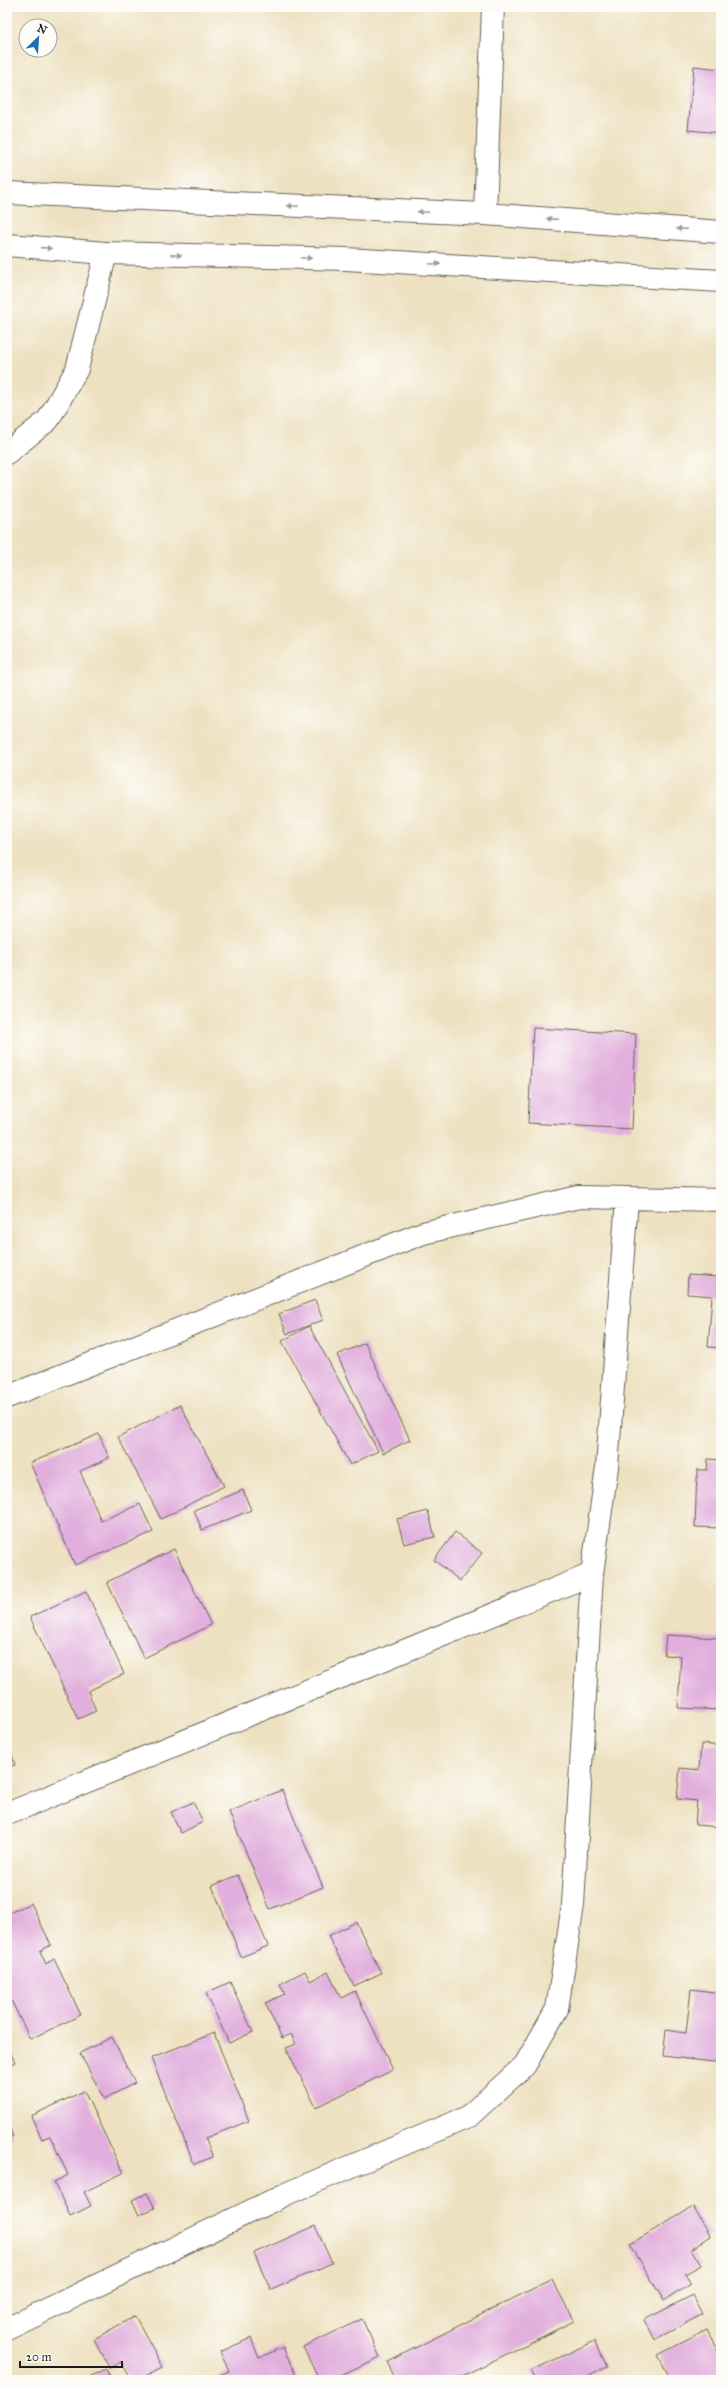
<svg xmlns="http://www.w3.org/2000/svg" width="728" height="2387" viewBox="0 0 728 2387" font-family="'IM FELL Great Primer',serif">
<rect width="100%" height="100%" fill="#fdfcf7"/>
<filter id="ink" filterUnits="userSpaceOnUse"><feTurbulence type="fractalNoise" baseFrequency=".025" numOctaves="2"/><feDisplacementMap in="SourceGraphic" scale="8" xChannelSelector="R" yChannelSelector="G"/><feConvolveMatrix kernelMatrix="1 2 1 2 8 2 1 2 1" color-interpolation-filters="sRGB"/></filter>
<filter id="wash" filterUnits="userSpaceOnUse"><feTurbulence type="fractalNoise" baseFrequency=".012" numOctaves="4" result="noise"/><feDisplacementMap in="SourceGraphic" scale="16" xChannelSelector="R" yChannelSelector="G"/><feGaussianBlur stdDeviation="0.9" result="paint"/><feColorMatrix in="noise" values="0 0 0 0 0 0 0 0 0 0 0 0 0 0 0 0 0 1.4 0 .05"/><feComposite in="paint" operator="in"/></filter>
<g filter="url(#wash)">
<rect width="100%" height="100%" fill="#eee1c1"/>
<g id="blocks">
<!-- building -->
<path fill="#e1aedd" d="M694,66L721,69V133L688,130Z
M533,1028L636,1034L632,1129L528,1123Z
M688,1275L721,1277V1348L708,1347L712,1296L687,1294Z
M315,1300L323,1320L287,1334L279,1314Z
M309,1326L378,1451L350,1465L282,1341Z
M365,1343L410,1440L383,1453L337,1355Z
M180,1405L224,1486L161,1519L118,1437Z
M99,1434L109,1458L80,1471L101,1521L140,1504L153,1532L75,1565L30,1463Z
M708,1459L721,1460V1528L695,1527L697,1470H707Z
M243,1490L251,1510L202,1530L194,1510Z
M428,1511L435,1537L404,1544L397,1519Z
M455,1532L482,1553L460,1581L434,1560Z
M174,1549L211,1625L144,1658L107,1582Z
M86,1591L124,1674L88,1691L96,1711L78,1719L30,1617Z
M666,1635L721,1638V1710L678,1708L681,1656L664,1655Z
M7,1738L15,1765L7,1767Z
M701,1744L721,1746V1827L695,1825L697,1801L677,1799L680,1768L699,1770Z
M282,1790L323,1887L270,1909L229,1812Z
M193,1802L203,1822L181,1833L171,1812Z
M238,1875L268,1946L241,1957L212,1886Z
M31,1903L51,1945L40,1951L46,1964L54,1959L81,2015L30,2039L7,1992V1914Z
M356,1922L381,1973L354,1986L328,1936Z
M305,1971L310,1981L328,1972L341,1998L355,1991L393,2070L316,2107L286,2048L296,2044L291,2034L282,2038L265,2003L285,1994L280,1984Z
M230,1982L253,2032L229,2043L206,1993Z
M691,1989L721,1993V2063L663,2056L666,2030L686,2033Z
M214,2033L249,2121L205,2138L213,2157L194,2164L151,2058Z
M112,2037L135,2083L104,2099L80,2053Z
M7,2046L15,2062L7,2066Z
M84,2091L123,2173L84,2192L91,2206L70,2216L54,2182L68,2175L50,2136L42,2139L31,2116Z
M7,2123L13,2136L7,2139Z
M147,2193L155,2208L139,2215L132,2200Z
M693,2207L711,2236L691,2249L701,2265L685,2274L691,2284L664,2301L630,2244Z
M315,2226L332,2263L271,2290L254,2253Z
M552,2279L574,2321L454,2380H396L387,2362Z
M693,2295L703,2314L654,2340L644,2320Z
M135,2316L163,2367L138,2380H132L121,2362L110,2368L94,2339Z
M362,2319L380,2357L330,2380H319L303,2347Z
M707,2330L721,2357V2380H671L658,2355Z
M251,2338L259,2358L283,2347L298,2380H209L229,2371L220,2352Z
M594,2341L606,2367L578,2380H536L531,2371Z
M106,2369L112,2380H93L91,2376Z
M590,2376L592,2380H583Z"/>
</g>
</g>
<g filter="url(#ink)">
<use href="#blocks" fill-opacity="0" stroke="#666156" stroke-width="1"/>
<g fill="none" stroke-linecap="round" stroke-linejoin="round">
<!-- minor casing -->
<g stroke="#666156" stroke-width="24">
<path id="minor" d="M485,214L493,7
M7,453L48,420L77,369L106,253
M7,1397L423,1233L579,1197L721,1200
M7,1814L592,1574
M7,2329L288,2193L468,2117L525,2065L557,2009L573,1905L592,1574L607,1467L627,1199"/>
</g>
<!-- tertiary casing -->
<g stroke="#666156" stroke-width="24">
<path id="tertiary" d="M7,193L485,214L721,232
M7,245L106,253L346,259L721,281"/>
</g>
<!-- minor -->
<use href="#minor" stroke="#fff" stroke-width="22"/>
<!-- tertiary -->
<use href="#tertiary" stroke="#fff" stroke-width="22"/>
</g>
<!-- one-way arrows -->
<defs><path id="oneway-solid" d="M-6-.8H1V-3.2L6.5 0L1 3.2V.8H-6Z"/></defs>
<g fill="#999">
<use href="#oneway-solid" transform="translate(293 206) rotate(-178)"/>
<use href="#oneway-solid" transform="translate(423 212) rotate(-178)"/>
<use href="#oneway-solid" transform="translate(552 219) rotate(-176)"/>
<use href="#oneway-solid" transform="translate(682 229) rotate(-176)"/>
<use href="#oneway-solid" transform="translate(46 248) rotate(4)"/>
<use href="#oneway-solid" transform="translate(176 255) rotate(2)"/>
<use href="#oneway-solid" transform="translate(306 258) rotate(2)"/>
<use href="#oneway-solid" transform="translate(435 264) rotate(3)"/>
</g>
</g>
<!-- margin -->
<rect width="728" height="2387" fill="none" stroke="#fdfcf7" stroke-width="24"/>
<!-- north arrow -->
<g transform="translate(38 38) rotate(25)"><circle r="19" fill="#fdfcf7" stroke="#a3a29f"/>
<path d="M0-3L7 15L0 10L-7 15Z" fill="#1f6fb2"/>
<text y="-6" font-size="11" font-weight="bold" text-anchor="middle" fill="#1c1c1c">N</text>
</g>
<!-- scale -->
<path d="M20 2361v6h102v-6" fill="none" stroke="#1c1c1c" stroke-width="2"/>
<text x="26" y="2361" font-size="12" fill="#1c1c1c" stroke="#fdfcf7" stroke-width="3" paint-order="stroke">20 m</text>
</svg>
